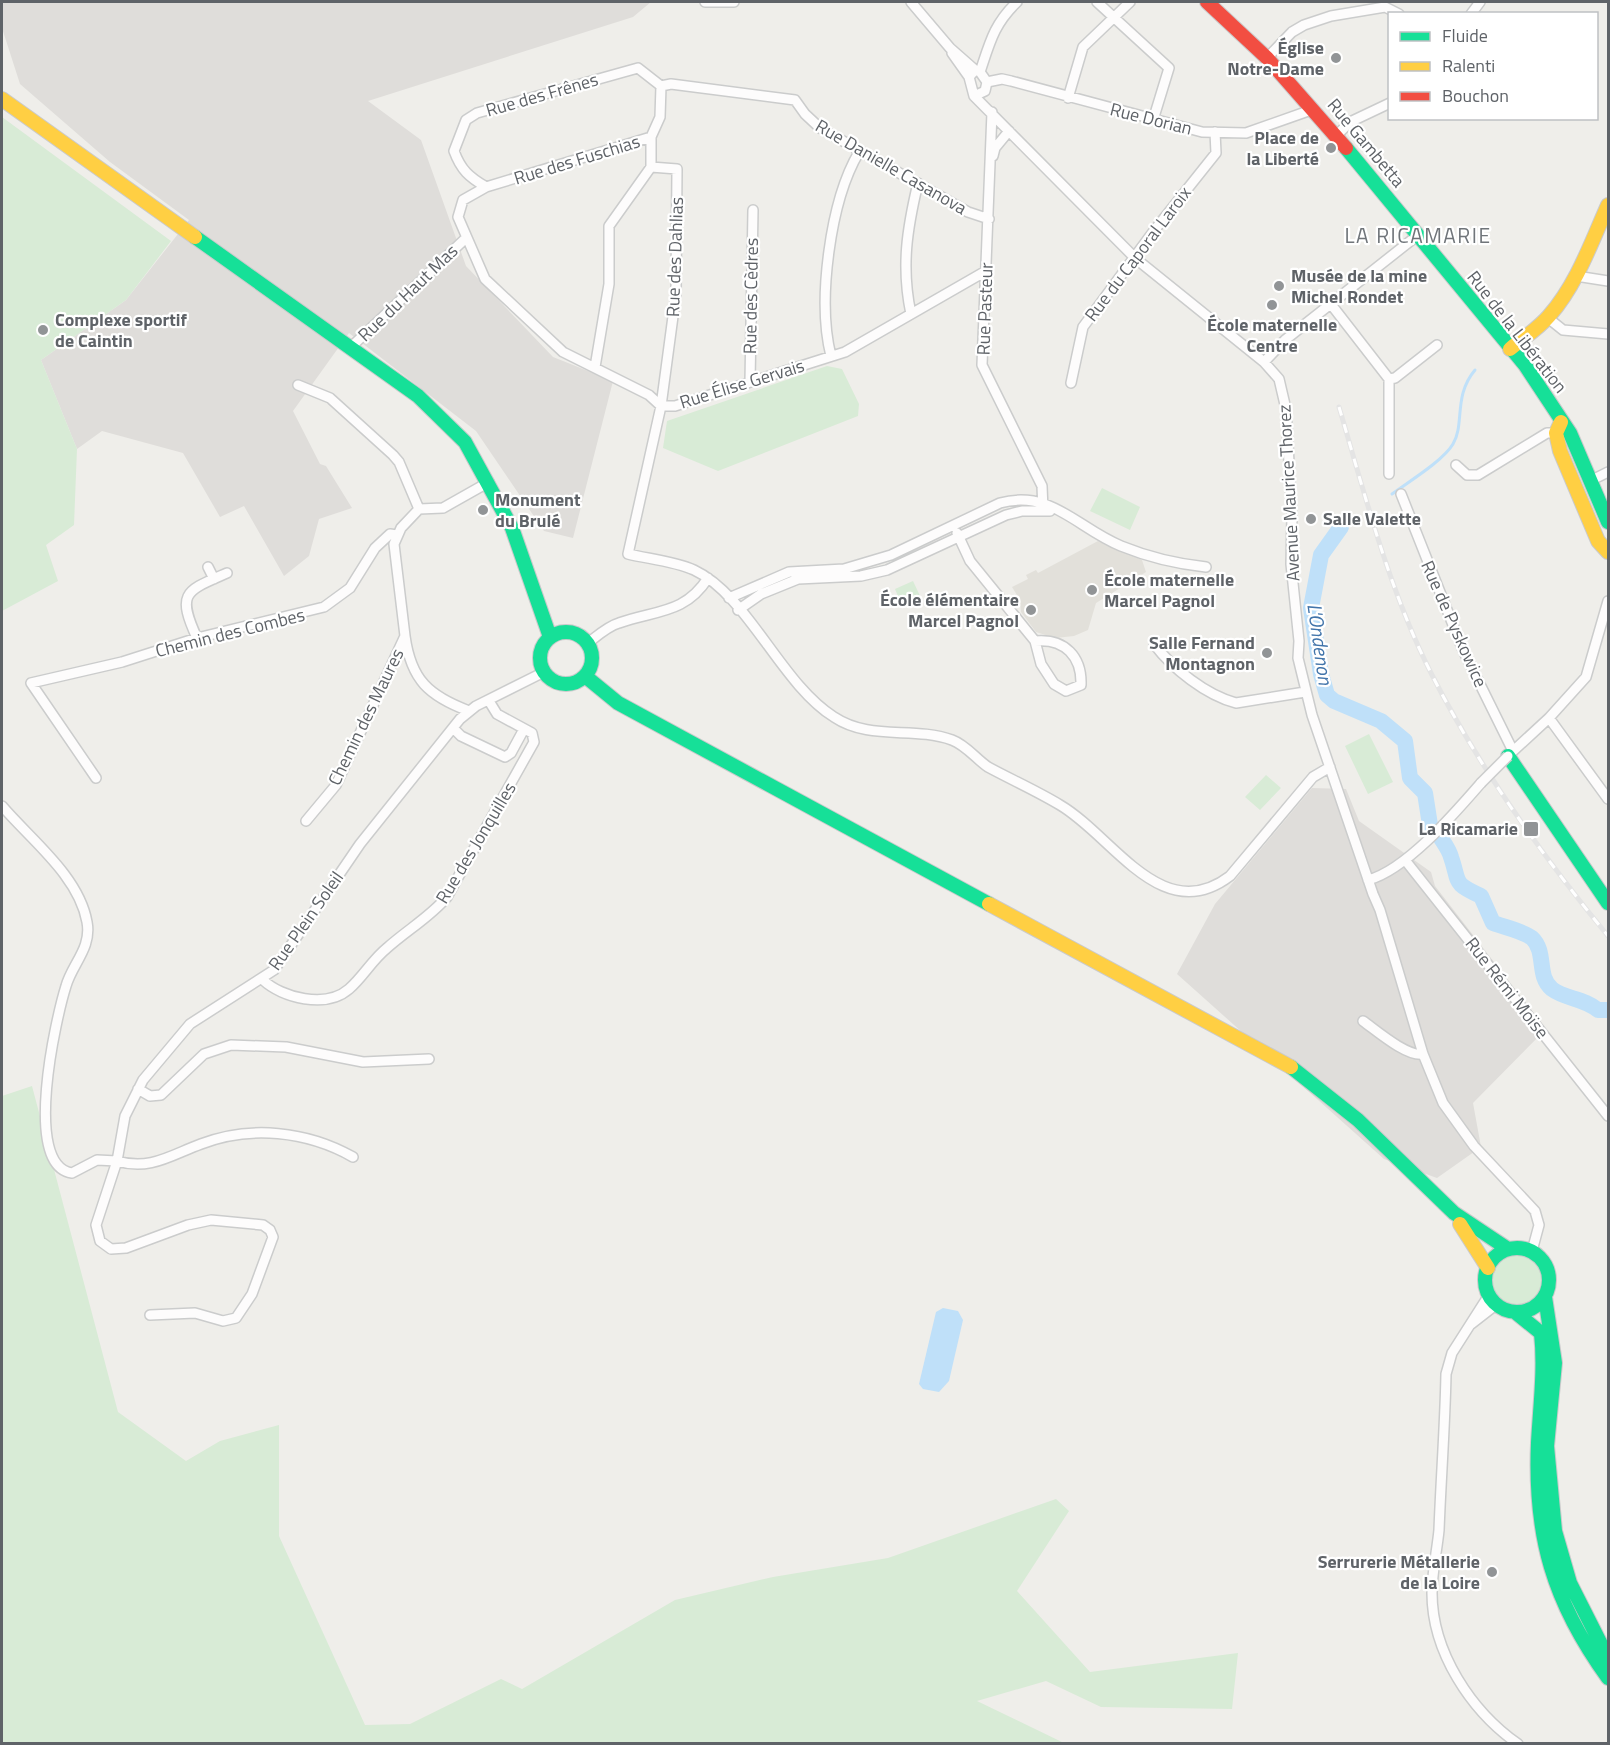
<svg xmlns="http://www.w3.org/2000/svg" width="1610" height="1745" viewBox="0 0 1610 1745" font-family="'Titillium Web',sans-serif">
<rect width="100%" height="100%" fill="#efeeea"/>
<!-- industrial -->
<path fill="#dfddda" d="M2,2H651L633,17L368,101L421,140L466,266L553,357L613,381L573,538L544,531L476,431L349,333L293,411L320,464L326,466L352,508L319,519L309,556L284,576L244,506L220,517L183,453L102,431L77,449L41,360L126,300L189,220L110,162L20,84L2,28Z
M1312,788L1346,789L1359,821L1431,872L1435,886L1546,1029L1473,1103L1481,1147L1437,1178L1384,1159L1177,974L1215,904Z"/>
<!-- education -->
<path fill="#e2e0da" d="M1098,541L1142,560L1146,572L1096,603L1088,630L1074,636L1055,638L1036,632L1021,612L1020,600L1012,587L1028,579L1026,575L1036,570L1038,573Z"/>
<!-- green -->
<path fill="#d8ebd6" d="M2,117L171,241L126,300L41,360L77,449L74,525L46,545L58,581L2,611Z
M827,366L842,369L859,404L858,416L718,471L663,448L667,421Z
M1102,488L1140,507L1130,530L1090,511Z
M913,581L921,598L902,606L895,589Z
M1369,734L1393,782L1368,794L1345,746Z
M1266,775L1281,788L1260,810L1245,797Z
M32,1086L118,1412L186,1461L220,1441L279,1425V1536L365,1725L410,1724L501,1679L522,1689L675,1600L773,1577L888,1558L1056,1499L1069,1511L1017,1591L1090,1672L1238,1653L1232,1709L1101,1707L1046,1681L977,1701L1064,1743H2V1096Z
M1490 1280a27 27 0 1 1 54 0a27 27 0 1 1-54 0Z"/>
<!-- water -->
<path fill="#bfe0f9" d="M943,1308L958,1311L963,1320L949,1381L939,1392L923,1389L919,1384L936,1312Z"/>
<g fill="none" stroke-linecap="round" stroke-linejoin="round">
<!-- stream -->
<path stroke="#bfe0f9" stroke-width="3" d="M1392,494C1408,482 1443,461 1453,444C1465,424 1453,396 1475,370"/>
<!-- river -->
<path stroke="#bfe0f9" stroke-width="16" d="M1341,527L1321,555L1311,608L1321,674L1327,695L1334,701L1381,721L1405,741L1410,778L1425,793L1430,825
M1439,835C1443,842 1449,849 1451,857C1460,883 1452,883 1481,896L1493,923C1504,927 1523,931 1532,938C1547,952 1536,976 1552,989C1565,999 1584,998 1598,1010H1608"/>
<!-- street casing -->
<g stroke="#cbcccc" stroke-width="12">
<path id="street" d="M705,2H734
M911,2L950,48L975,70
M1097,2L1169,68L1154,117
M1471,14L1480,2
M952,53L969,77
M1267,58L1292,32L1304,25L1331,16L1385,7L1399,14
M975,70L980,72L987,82L985,91L974,96L969,77Z
M980,72C990,42 994,24 1017,2
M987,82L1002,79L1011,81L1202,132L1246,133L1314,109
M661,86L660,117L651,137L486,187L463,200L458,217L485,279L563,352L649,395L661,406H675L845,352L986,271
M661,86L671,84L795,100L805,114L820,128L968,212L989,219
M974,96L1135,258L1264,362L1279,379L1286,409L1292,516L1291,564L1299,641L1298,658L1312,715L1373,894L1380,910L1423,1054L1443,1103L1474,1146L1535,1211L1539,1225L1532,1251
M1068,98L1083,47L1130,2
M992,112L982,365L1042,486L1043,510
M1337,135L1350,122L1390,103
M993,156L995,148L1009,131
M651,167L677,169L676,294L661,406L628,554C649,559 674,561 694,570C748,595 781,684 834,717C870,741 913,726 952,740C966,745 976,759 988,767C1012,780 1037,791 1060,805C1113,836 1162,928 1230,876L1313,777L1330,767
M486,187C469,177 461,170 454,151L466,120L477,113L638,68L661,86
M1576,276L1608,281
M1330,303L1389,379V474
M911,314C901,267 907,229 918,183
M1548,318L1563,330L1608,334
M350,348L466,238
M831,356C817,301 830,201 859,152
M1264,362L1285,340L1418,235
M595,367L609,284V226L651,167V137
M1389,379L1395,378L1437,345
M750,382L753,210
M1071,383L1083,327L1153,232L1216,153L1215,132
M298,385L330,398L393,455L399,462L419,509
M1456,465L1467,475H1478L1547,433H1556
M1590,481L1608,472
M1401,494L1463,650L1513,751
M957,533L970,561L1035,641L1041,664L1054,684L1066,691L1081,685C1082,657 1065,638 1035,641
M208,567L214,579
M729,598L789,572L844,569L891,555L1000,503C1051,489 1077,528 1121,546C1148,557 1178,564 1206,567
M738,610L761,594L798,579L861,576L887,570L1006,515L1022,511H1050
M405,636C411,680 429,696 469,711
M197,638C176,592 186,591 227,573
M588,643C597,636 608,626 619,623C656,610 685,614 708,578
M1154,644C1173,669 1206,695 1236,703L1305,692
M1549,718L1608,799
M453,728L461,736L505,757L511,753L524,729
M1511,753L1549,718L1586,677L1608,601
M96,778L31,683L122,662L197,638L324,607L350,588L375,548L390,534L397,535
M2,806C30,839 79,876 87,922C92,948 72,964 66,986C56,1018 22,1166 72,1173L97,1160L117,1161L125,1116L143,1080L190,1024L274,970L360,844L460,719L476,706L544,672
M306,821L336,785L405,636L394,544L401,528L419,509L443,508L489,482
M1405,860L1608,1116
M1368,880C1406,870 1455,813 1481,783
M263,980C282,998 326,1009 349,989C363,977 372,960 387,948C407,930 430,917 447,897L534,742L532,733L497,714L489,701
M1363,1021C1377,1031 1407,1057 1423,1054
M138,1089L150,1096L161,1095L204,1054L231,1045L286,1047L363,1062L429,1059
M1489,1295L1452,1353L1446,1374C1445,1426 1441,1478 1439,1530C1437,1551 1432,1572 1432,1593C1432,1652 1471,1711 1518,1744
M150,1315L195,1313L223,1321L236,1318L252,1294L273,1237L270,1230L263,1225L211,1220L188,1225L126,1248L111,1249L100,1241L96,1225L117,1161C150,1171 171,1155 201,1144C250,1125 307,1131 353,1157
M1470,1325L1497,1304"/>
</g>
<!-- fast casing -->
<g stroke="#cacacb" stroke-width="16">
<path id="fast" d="M1346,148L1525,365L1570,433L1608,522
M195,237L418,396L465,442L512,528L550,637
M540 658a26 26 0 1 1 52 0a26 26 0 1 1-52 0Z
M585,676L618,703L989,904
M1508,756L1608,903
M1291,1067L1358,1120L1454,1213L1508,1249
M1485 1280a32 32 0 1 1 64 0a32 32 0 1 1-64 0Z
M1545,1297L1555,1363L1547,1446L1555,1531L1570,1583L1608,1658
M1515,1312L1541,1333C1545,1369 1540,1406 1538,1443C1534,1536 1553,1602 1608,1678"/>
</g>
<!-- slow casing -->
<g stroke="#cacacb" stroke-width="16">
<path id="slow" d="M2,99L195,237
M1510,349C1523,338 1538,329 1549,316C1577,284 1591,243 1608,205
M1561,422L1556,433L1560,451L1598,541L1608,552
M989,904L1291,1067
M1460,1224L1488,1268"/>
</g>
<!-- jam casing -->
<g stroke="#cacacb" stroke-width="16">
<path id="jam" d="M1207,2L1267,58L1346,148"/>
</g>
<!-- street -->
<use href="#street" stroke="#fdfcfc" stroke-width="9"/>
<!-- fast -->
<use href="#fast" stroke="#16e098" stroke-width="14"/>
<!-- slow -->
<use href="#slow" stroke="#ffcf43" stroke-width="14"/>
<!-- jam -->
<use href="#jam" stroke="#f24e42" stroke-width="14"/>
<!-- rail casing -->
<g stroke="#e4e4e4" stroke-width="5">
<path id="rail" d="M1339,407C1365,495 1389,590 1431,673C1479,768 1541,854 1608,936"/>
</g>
<!-- rail -->
<use href="#rail" stroke="#fff" stroke-width="3" stroke-dasharray="9" stroke-linecap="butt"/>
<!-- street-bridge casing -->
<g stroke="#cbcccc" stroke-width="12" stroke-linecap="butt">
<path id="street-bridge" d="M1481,783L1508,756"/>
</g>
<!-- street-bridge -->
<use href="#street-bridge" stroke="#fdfcfc" stroke-width="9"/>
</g>
<!-- markers -->
<g fill="#919496" stroke="#fff" stroke-width="2">
<circle cx="1336" cy="58" r="6"/>
<circle cx="1331" cy="148" r="6"/>
<circle cx="1279" cy="286" r="6"/>
<circle cx="1272" cy="305" r="6"/>
<circle cx="43" cy="330" r="6"/>
<circle cx="483" cy="510" r="6"/>
<circle cx="1311" cy="519" r="6"/>
<circle cx="1092" cy="590" r="6"/>
<circle cx="1031" cy="610" r="6"/>
<circle cx="1267" cy="653" r="6"/>
<rect x="1523" y="821" width="16" height="16" rx="3"/>
<circle cx="1492" cy="1572" r="6"/>
</g>
<g text-anchor="middle" stroke-width="4.5" stroke-linejoin="round" paint-order="stroke">
<!-- poi labels -->
<g font-size="18" font-weight="bold" fill="#5f6368" stroke="#fff" text-anchor="end">
<text x="1324" y="54">Église<tspan x="1324" dy="21">Notre-Dame</tspan></text>
<text x="1319" y="144">Place de<tspan x="1319" dy="21">la Liberté</tspan></text>
<text x="1291" y="282" text-anchor="start">Musée de la mine<tspan x="1291" dy="21">Michel Rondet</tspan></text>
<text x="55" y="326" text-anchor="start">Complexe sportif<tspan x="55" dy="21">de Caintin</tspan></text>
<text x="1272" y="331" text-anchor="middle">École maternelle<tspan x="1272" dy="21">Centre</tspan></text>
<text x="495" y="506" text-anchor="start">Monument<tspan x="495" dy="21">du Brulé</tspan></text>
<text x="1323" y="525" text-anchor="start">Salle Valette</text>
<text x="1104" y="586" text-anchor="start">École maternelle<tspan x="1104" dy="21">Marcel Pagnol</tspan></text>
<text x="1019" y="606">École élémentaire<tspan x="1019" dy="21">Marcel Pagnol</tspan></text>
<text x="1255" y="649">Salle Fernand<tspan x="1255" dy="21">Montagnon</tspan></text>
<text x="1518" y="835">La Ricamarie</text>
<text x="1480" y="1568">Serrurerie Métallerie<tspan x="1480" dy="21">de la Loire</tspan></text>
</g>
<!-- street labels -->
<g font-size="18" fill="#5f6368" stroke="#fff">
<text transform="translate(542 95) rotate(-16)" y="6">Rue des Frênes</text>
<text transform="translate(1151 119) rotate(14)" y="6">Rue Dorian</text>
<text transform="translate(1366 143) rotate(50)" y="6">Rue Gambetta</text>
<text transform="translate(577 160) rotate(-17)" y="6">Rue des Fuschias</text>
<text transform="translate(891 167) rotate(30)" y="6">Rue Danielle Casanova</text>
<text transform="translate(1138 254) rotate(-53)" y="6">Rue du Caporal Laroix</text>
<text transform="translate(675 257) rotate(-88)" y="6">Rue des Dahlias</text>
<text transform="translate(408 293) rotate(-44)" y="6">Rue du Haut Mas</text>
<text transform="translate(751 296) rotate(-89)" y="6">Rue des Cèdres</text>
<text transform="translate(985 309) rotate(-88)" y="6">Rue Pasteur</text>
<text transform="translate(1517 332) rotate(52)" y="6">Rue de la Libération</text>
<text transform="translate(742 384) rotate(-17)" y="6">Rue Élise Gervais</text>
<text transform="translate(1289 493) rotate(-93)" y="6">Avenue Maurice Thorez</text>
<text transform="translate(1454 624) rotate(66)" y="6">Rue de Pyskowice</text>
<text transform="translate(230 633) rotate(-14)" y="6">Chemin des Combes</text>
<text transform="translate(366 717) rotate(-64)" y="6">Chemin des Maures</text>
<text transform="translate(476 843) rotate(-59)" y="6">Rue des Jonquilles</text>
<text transform="translate(306 921) rotate(-55)" y="6">Rue Plein Soleil</text>
<text transform="translate(1507 988) rotate(52)" y="6">Rue Rémi Moïse</text>
</g>
<!-- water labels -->
<g font-size="20" font-style="italic" fill="#4174aa" stroke="#fff">
<text transform="translate(1320 644) rotate(82)" y="7">L'Ondenon</text>
</g>
<!-- quarter labels -->
<g font-size="21" letter-spacing="1.5" fill="#70757a" stroke="#fff">
<text x="1418" y="243">LA RICAMARIE</text>
</g>
</g>
<!-- border -->
<rect width="1610" height="1745" fill="none" stroke="#5f6368" stroke-width="6"/>
<!-- legend -->
<rect x="1388" y="12" width="210" height="108" fill="#ffffff" stroke="#bfc1c3" stroke-width="1.5"/>
<rect x="1400" y="32" width="30" height="9" fill="#16e098" stroke="#bfc1c3" stroke-width="1.5"/>
<text x="1442" y="42" font-size="18" fill="#5f6368">Fluide</text>
<rect x="1400" y="62" width="30" height="9" fill="#ffcf43" stroke="#bfc1c3" stroke-width="1.5"/>
<text x="1442" y="72" font-size="18" fill="#5f6368">Ralenti</text>
<rect x="1400" y="92" width="30" height="9" fill="#f24e42" stroke="#bfc1c3" stroke-width="1.5"/>
<text x="1442" y="102" font-size="18" fill="#5f6368">Bouchon</text>
</svg>
